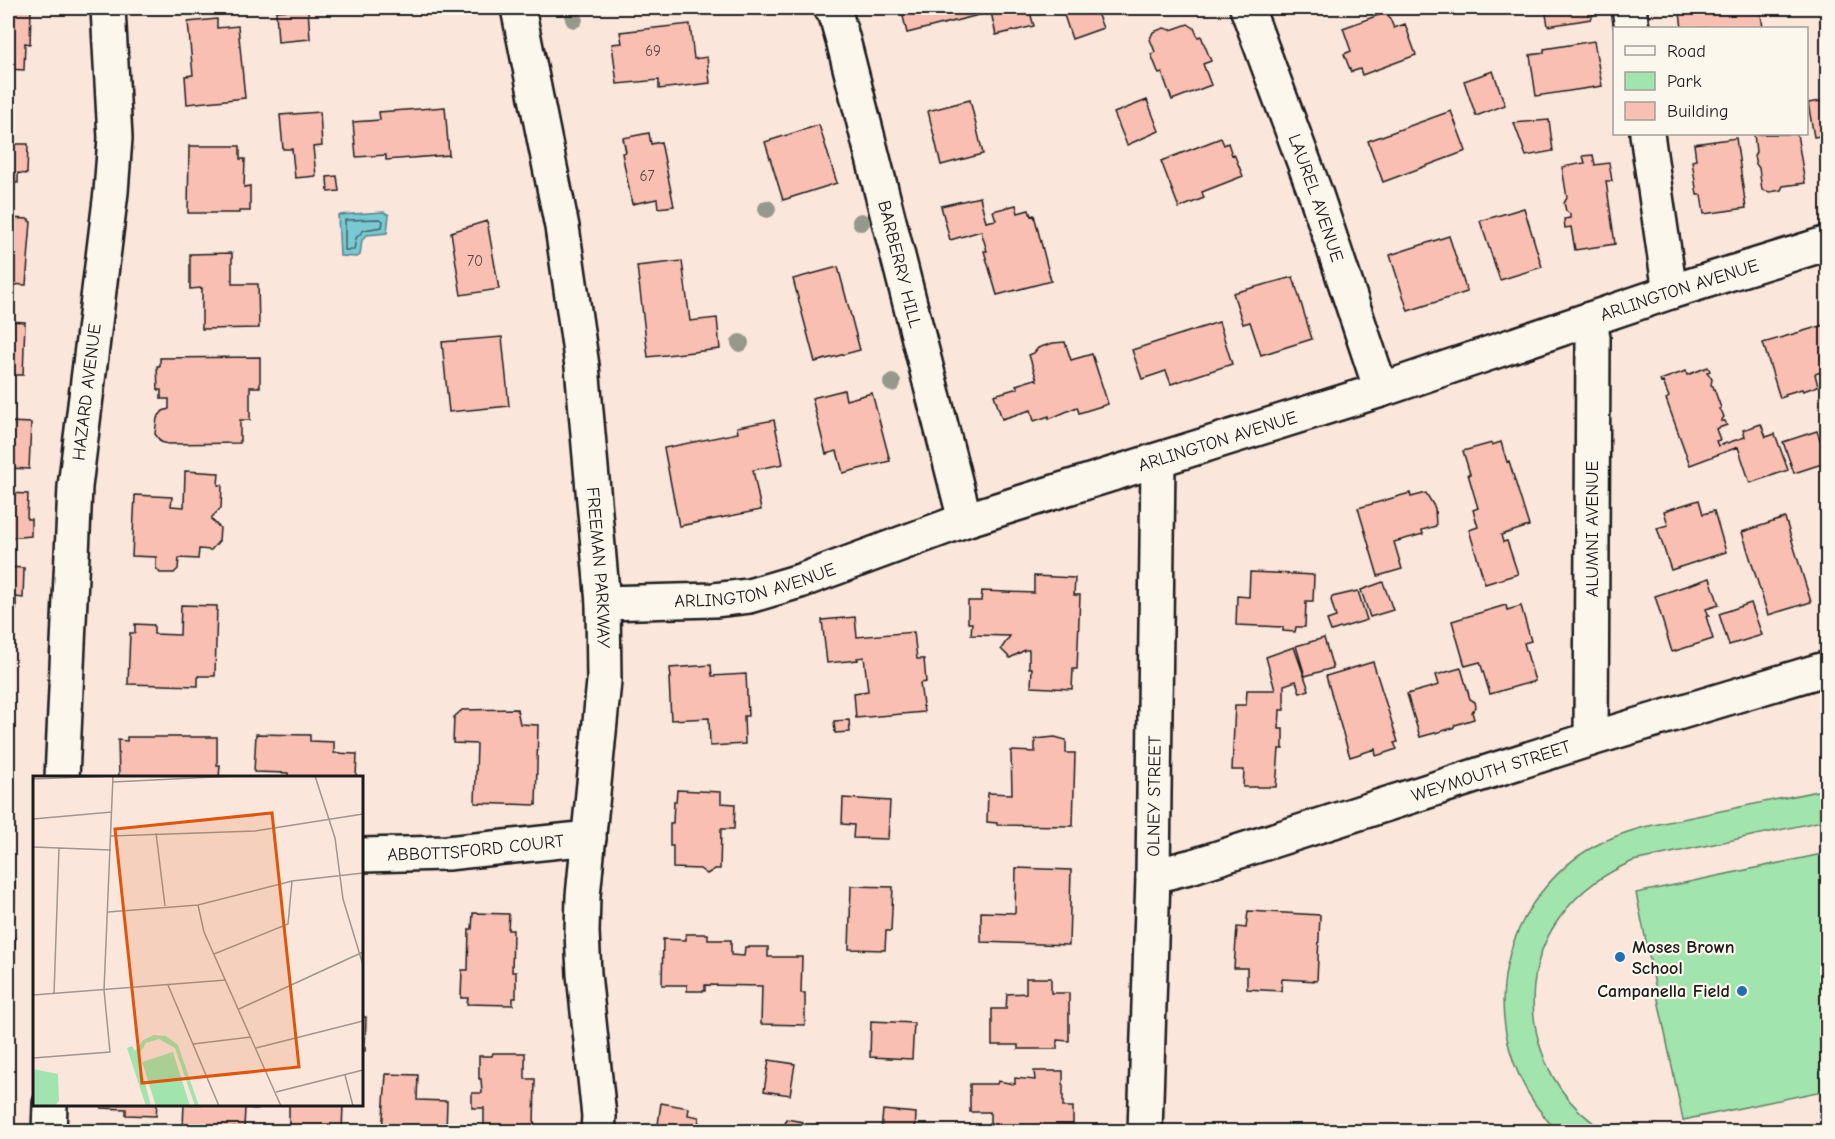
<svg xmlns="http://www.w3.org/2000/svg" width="1835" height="1139" viewBox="0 0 1835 1139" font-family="'Comic Neue',sans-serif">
<rect width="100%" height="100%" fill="#fae6db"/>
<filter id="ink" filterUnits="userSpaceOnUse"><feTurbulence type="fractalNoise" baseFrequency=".0167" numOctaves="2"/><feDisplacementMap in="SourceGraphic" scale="12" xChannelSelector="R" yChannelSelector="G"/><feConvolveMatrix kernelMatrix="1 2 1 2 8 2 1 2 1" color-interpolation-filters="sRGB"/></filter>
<g filter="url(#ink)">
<!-- green -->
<path fill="#a2e4ad" stroke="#5f8064" stroke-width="1.5" d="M1827,789V820L1633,861C1604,874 1580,890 1561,916C1509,984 1533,1089 1606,1131H1557C1494,1066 1484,969 1539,895C1554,876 1572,858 1593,847C1609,838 1626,832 1644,827Z
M1827,853V1090L1683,1120L1636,893Z"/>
<!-- water -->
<path fill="#79c9d3" stroke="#54848a" stroke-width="1.5" d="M384,212L389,215L387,233L367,235L362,240L360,255L357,257L340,256L338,215Z"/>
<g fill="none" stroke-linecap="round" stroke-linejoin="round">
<!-- shore -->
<path stroke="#416165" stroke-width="1.5" d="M380,219L383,221L382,227L364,230L356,238L354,250H345V220Z"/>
</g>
<!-- building -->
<path fill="#f9bfb2" stroke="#1c1c1c" stroke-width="1.5" d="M8,8H31L30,44L25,43L24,70L8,69Z
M901,8H1035L1029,9L1034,26L996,35L991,12L907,33Z
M1068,8H1095L1103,28L1072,39L1062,9Z
M1545,8H1600L1594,9V13L1591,19L1548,26Z
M1716,8H1760L1763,28H1682L1680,13Z
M308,9L310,39L278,42L276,11Z
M1387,12L1394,28L1405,24L1416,55L1362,75L1360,69L1351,72L1344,54L1351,51L1343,28Z
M217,19V28L238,26L245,98L187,104L185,76L193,75L188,22Z
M690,24L694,59L707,57L710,83L659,89V80L617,84L612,44L622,43L620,32Z
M1188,24L1194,28L1198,37L1201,36L1211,61L1203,64L1211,85L1172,100L1162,73L1159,74L1151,54L1155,52L1150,39L1153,32L1164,28L1171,30Z
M1594,41L1602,86L1536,96L1530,55L1544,53V49Z
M1493,71L1505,105L1476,116L1464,81Z
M970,100L983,154L941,165L928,111Z
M1147,100L1159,131L1127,145L1114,113Z
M1828,100V135L1814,137L1808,103Z
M445,107L449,155L386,160V155L356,157L353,122L380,120L379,112Z
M1451,111L1466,151L1383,182L1368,141Z
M320,112L322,146L313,147L316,176L295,178L292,149H283L280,115Z
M1549,120L1553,151L1526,156L1514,123Z
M819,125L837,183L783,200L765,142Z
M649,133L651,144L661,142L674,206L658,208L657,199L632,204L622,153L626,152L623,138Z
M1754,134H1797L1805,183L1783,186L1781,190L1770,192L1762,190L1759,168L1756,164L1754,156L1756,152Z
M1221,138L1224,145L1228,143L1232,155L1234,154L1243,176L1202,192L1204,198L1179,208L1161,161Z
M1736,138L1746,208L1704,214L1701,195H1697L1692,161L1696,160L1694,144Z
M8,144H28L27,174L18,173V183L8,182Z
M189,146H240V159H245L244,187L250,186V211H239V213H188Z
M1593,155L1595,165L1609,163L1612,181H1606L1615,244L1575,250L1571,227L1565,228L1564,219L1570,218V214L1566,211L1564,203L1567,198L1562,167L1585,163L1583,156Z
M337,176L339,191L328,192L327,177Z
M980,197L986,222L996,220L993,211L1016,205L1018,213L1029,210L1031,216L1034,215L1051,281L997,295L984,251H987L981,231L950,240L941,206Z
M1524,208L1542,267L1500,280L1480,221Z
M8,218L29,219V221L31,222L26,285L8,284Z
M487,221L499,289L461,295L451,232Z
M1449,236L1467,292L1408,311L1390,255Z
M232,253V284H258L259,328L202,329V288L190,289V254Z
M682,261L690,321L717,318L720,349L648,357L637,266Z
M838,267L860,350L815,362L793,279Z
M1293,277L1312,339L1261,355L1250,322L1243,324L1233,293Z
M8,321L25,322L23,375H8Z
M1219,322L1232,364L1171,384L1166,371L1142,379L1132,350Z
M1824,325L1825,329L1828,328V370L1815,374L1818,386L1803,391L1802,389L1785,394L1786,396L1780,398L1763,343Z
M502,337L509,406L449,412L442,342Z
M1065,342L1071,360L1092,354L1108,404L1079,413L1077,407L1049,419V416L1034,421L1031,410L1002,419L994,395L1018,388L1016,385L1035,379L1037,380L1029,355L1034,353L1038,348L1053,343Z
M260,357V387H250V420H240V443L168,444L161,442L155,434L157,418L163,411L169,409V399H161V390H158L157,366H160V358Z
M1708,367L1710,371L1707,372L1712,379L1711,385L1713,386L1721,408L1719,409L1722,412L1724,417L1721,421H1725L1727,425L1716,429L1720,440L1716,441L1718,446L1745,437L1743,430L1761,424L1766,437L1775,434L1788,470L1750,483L1738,447L1690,465L1666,399L1669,397L1663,382L1661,383L1660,380L1686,371L1687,375Z
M844,390L846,400L872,393L890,461L843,473L837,451L826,454L812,398Z
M774,420L783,464L753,470L761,510L679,526L664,448L738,433L737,427Z
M8,422L31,423L29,469L8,468Z
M1817,431L1828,462L1794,473L1783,442Z
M1501,442L1507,462L1509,461L1529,526L1501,535L1503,542L1507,541L1518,574L1485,584L1469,530L1478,527L1473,510L1478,508L1468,474H1470L1463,451L1492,443V445Z
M185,471L219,473L218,485H222L221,508L212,517V520L220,528L219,541L211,550L199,549L198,559L179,558L178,569L174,573H160L156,568V557L132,556L135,495L172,497L171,506L184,507Z
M8,493L28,494L27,519H31V536L8,538Z
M1410,493L1411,497L1426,493L1435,508L1436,526L1422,530L1423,534L1394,542L1402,569L1378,576L1358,508Z
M1699,500L1703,514L1714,511L1726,552L1671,570L1657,528L1668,525L1664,511Z
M1785,518L1811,602L1768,615L1742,532Z
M8,567L24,568L23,598L16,597V610H8Z
M1250,572L1314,575L1313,601H1306L1305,627H1296L1295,632L1283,631V627L1236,625L1237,596L1249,597Z
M1034,576L1075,578L1074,595H1080L1077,669H1073L1072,689L1031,687L1032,668H1029V650H1025L1010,658L1001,649L1010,636L971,635L972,623H968V601H981L982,591L1034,593Z
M1710,578L1719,605L1706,609L1709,616H1706L1713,639L1672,652L1655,596Z
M1383,582L1393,610L1370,617L1361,590Z
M1358,591L1367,620L1331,631L1327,620L1336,617L1331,600L1332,597Z
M1751,603L1762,635L1729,645L1719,614Z
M181,605L217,606L215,676H198V686L128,684L130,633H135V624L154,625V634L180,635Z
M1506,605L1507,610L1521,606L1531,641L1524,643L1535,681L1490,694L1480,662L1465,666L1452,621Z
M855,617L857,637L914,632L917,659H924L926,682L920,683L924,712L856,718L854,693L868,691L864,657L857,658L858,660L827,663L822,620Z
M1324,638L1333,668L1305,676L1296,646Z
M1294,647L1309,690L1300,693L1296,681L1284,685V710H1280L1279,729H1283V749H1279L1276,787H1243L1244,770H1232L1235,705H1246L1247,690H1275L1266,657Z
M1373,662L1398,742L1394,743L1397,749L1376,756L1375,749L1350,757L1326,676Z
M711,665L712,676L746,674L748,716H744L745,744L710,746L709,718L671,720L669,678H671L670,668Z
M1461,668L1470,699L1475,702L1476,707L1472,712L1474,719L1455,725L1453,728L1420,737L1407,694L1439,685L1436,675Z
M517,709L520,724L538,725L536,805L475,803L477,744L453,743L454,717L462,710Z
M849,720L850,732L835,733L834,721Z
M256,734L310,735V741L334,742V753L357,754L356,778H288V773L254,772Z
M127,737H217V765H220L219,778H119L118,740L127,741Z
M1055,737L1066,740V753H1075L1073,826L997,825V823L987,822L988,793L1012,794L1011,751L1035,752V739Z
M677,790L721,792V803L735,804L734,829H721L720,869H715L707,874L700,869L673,868V846H670V823H673L674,801L676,802Z
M843,798L890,801L888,839L853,838L854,825L842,824Z
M8,861V881H15L14,918H8Z
M1016,868L1071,870L1069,945L981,942V912L1015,913Z
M851,886L893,887L891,931H886L885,950L849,949Z
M1248,911L1320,915L1317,981L1282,979L1281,991L1247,989V968H1234L1237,927L1246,928Z
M473,913L509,914L508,930H513L512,972H516V998H513V1005L467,1004L468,998H461L462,970H468L469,929H472Z
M686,934H708V940H731V955L744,956L745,947H768V957H802L801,993H805V1025L761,1024L762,986L705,985V991H687V985H662L663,939L686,940Z
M8,938H15L14,984H8Z
M1026,978H1051V993H1069V1041L1057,1040V1049H1018V1045H992V1009H1006L1007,994L1026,993Z
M362,1017H366L365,1051L362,1050Z
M871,1021L914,1023L912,1059L870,1057Z
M8,1030H13L10,1110H8Z
M493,1053H525V1079H535L534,1127H536V1132H487V1130H484V1108H472V1093H482L481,1079H479V1056H492Z
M769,1060L795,1064L790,1095L764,1091Z
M1034,1071H1063V1107H1073V1132H1043V1127H1040V1130H1009L1008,1127H1003V1130H994L995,1126H990V1112H970V1084H997L998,1081L1015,1084V1078L1035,1080Z
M386,1074L418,1075L417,1100L447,1101L446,1132H382Z
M661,1103L689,1108L688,1115L699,1117L698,1129L714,1132H657Z
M101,1104H157L156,1116L126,1115V1109L101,1108Z
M184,1104H258V1109L245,1108L244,1128L183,1127Z
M289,1104H343L342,1132H289Z
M883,1110L916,1113L915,1132H881Z
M786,1119L803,1122V1128L809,1129V1132H784Z"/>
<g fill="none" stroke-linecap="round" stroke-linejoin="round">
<!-- minor casing -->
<g stroke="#1c1c1c" stroke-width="38">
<g id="minor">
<path id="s1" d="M518,8L562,227L582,366L603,603L604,681L583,896L582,932L584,974L599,1116L598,1132"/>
<path id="s2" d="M831,8L835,12L844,44L965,520"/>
<path id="s3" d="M1247,8L1315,192L1381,390"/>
<path d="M1629,8L1632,28"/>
<path d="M1647,134L1670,292"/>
<path d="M1590,319L1593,338L1591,739"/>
<path id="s4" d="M603,603L714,600L749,596L800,581L965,520L1381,390L1670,292L1828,243"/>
<path id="s5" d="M62,778L75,487L111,192L115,138L108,8"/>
<path id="s6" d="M362,855L447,853L589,838"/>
<path id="s7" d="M1153,876L1193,866L1591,739L1828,668"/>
<path d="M49,1132L50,1104"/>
<path id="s8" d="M1145,1132L1153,876L1158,461"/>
</g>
</g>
<!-- minor -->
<use href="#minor" stroke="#fbf7ec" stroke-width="33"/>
</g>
<!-- trees -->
<g fill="#96988a">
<circle cx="574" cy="19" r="9"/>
<circle cx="767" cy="209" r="9"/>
<circle cx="861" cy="222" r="9"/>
<circle cx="740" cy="343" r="9"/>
<circle cx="892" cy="383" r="9"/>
</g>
</g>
<!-- markers -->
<g fill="#1f6fb2" stroke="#fbf7ec" stroke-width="2">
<circle cx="1620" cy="957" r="6"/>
<circle cx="1742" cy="991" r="6"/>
</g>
<g text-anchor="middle" stroke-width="4.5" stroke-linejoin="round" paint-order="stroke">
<!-- number labels -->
<g font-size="15" fill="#534542">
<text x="653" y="56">69</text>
<text x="647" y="181">67</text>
<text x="475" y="266">70</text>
</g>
<!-- street labels -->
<g font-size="18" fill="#1c1c1c" stroke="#fbf7ec">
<text dy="6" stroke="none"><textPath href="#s3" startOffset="202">LAUREL AVENUE</textPath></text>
<text dy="6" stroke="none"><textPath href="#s2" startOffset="266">BARBERRY HILL</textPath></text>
<text dy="6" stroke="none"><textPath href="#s4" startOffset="1126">ARLINGTON AVENUE</textPath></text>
<text dy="6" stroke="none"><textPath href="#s5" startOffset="387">HAZARD AVENUE</textPath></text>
<text dy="6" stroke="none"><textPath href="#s4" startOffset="640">ARLINGTON AVENUE</textPath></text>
<text transform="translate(1592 529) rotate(-90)" y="6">ALUMNI AVENUE</text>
<text dy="6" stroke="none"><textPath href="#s1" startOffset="566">FREEMAN PARKWAY</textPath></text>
<text dy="6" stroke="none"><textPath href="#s4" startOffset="154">ARLINGTON AVENUE</textPath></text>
<text dy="6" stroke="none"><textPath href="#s7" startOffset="354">WEYMOUTH STREET</textPath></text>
<text dy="6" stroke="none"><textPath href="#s8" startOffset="336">OLNEY STREET</textPath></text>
<text dy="6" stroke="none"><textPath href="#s6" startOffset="114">ABBOTTSFORD COURT</textPath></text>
</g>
<!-- poi labels -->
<g font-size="18" font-weight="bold" fill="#1c1c1c" stroke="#fbf7ec" text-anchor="start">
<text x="1632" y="953">Moses Brown<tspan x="1632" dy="21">School</tspan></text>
<text x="1730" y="997" text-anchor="end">Campanella Field</text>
</g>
</g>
<!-- overview -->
<g transform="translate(33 776)">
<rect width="330" height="330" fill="#fae6db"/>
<path d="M121,259L133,260L145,269L166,330H162L142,272L126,263L113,267L105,280L118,330H113L94,272L99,270L102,275L110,264ZM140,276L157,330H123L109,286ZM0,293L25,298L26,325L21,330H0Z" fill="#a2e4ad"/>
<path fill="none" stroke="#a1958f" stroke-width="1.5" d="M282,0L302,62L310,123L330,189M0,3L80,0M80,6L201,0M0,43L79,36M123,57L132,130M78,60L222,55L330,38M0,71L78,74M165,129L171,156L248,330M75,136L165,129L259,105L330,97M181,178L255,148L259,105M135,209L186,330M21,218L26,72M0,219L193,204M206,233L330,176M160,268L218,261M223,272L330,245M0,282L77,276L71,214L80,0M312,299L320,330M243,316L330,294"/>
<path fill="#de560d" fill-opacity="0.15" stroke="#de560d" stroke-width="3" d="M239,37L266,291L109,307L82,53Z"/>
<rect width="330" height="330" fill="none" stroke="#1c1c1c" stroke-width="3"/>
</g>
<!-- margin -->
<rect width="1835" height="1139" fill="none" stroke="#fbf7ec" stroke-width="30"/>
<rect x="15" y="15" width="1805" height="1109" fill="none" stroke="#1c1c1c" stroke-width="2" filter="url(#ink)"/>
<!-- legend -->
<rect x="1613" y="27" width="195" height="108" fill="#fbf7ec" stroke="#a29f99" stroke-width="1.5"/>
<rect x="1625" y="46" width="30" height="9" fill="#fbf7ec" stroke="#a29f99" stroke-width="1.5"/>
<text x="1667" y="57" font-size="18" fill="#1c1c1c">Road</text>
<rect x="1625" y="72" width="30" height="18" fill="#a2e4ad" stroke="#a29f99" stroke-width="1.5"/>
<text x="1667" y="87" font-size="18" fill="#1c1c1c">Park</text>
<rect x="1625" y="102" width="30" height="18" fill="#f9bfb2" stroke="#a29f99" stroke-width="1.5"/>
<text x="1667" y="117" font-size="18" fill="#1c1c1c">Building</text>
</svg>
